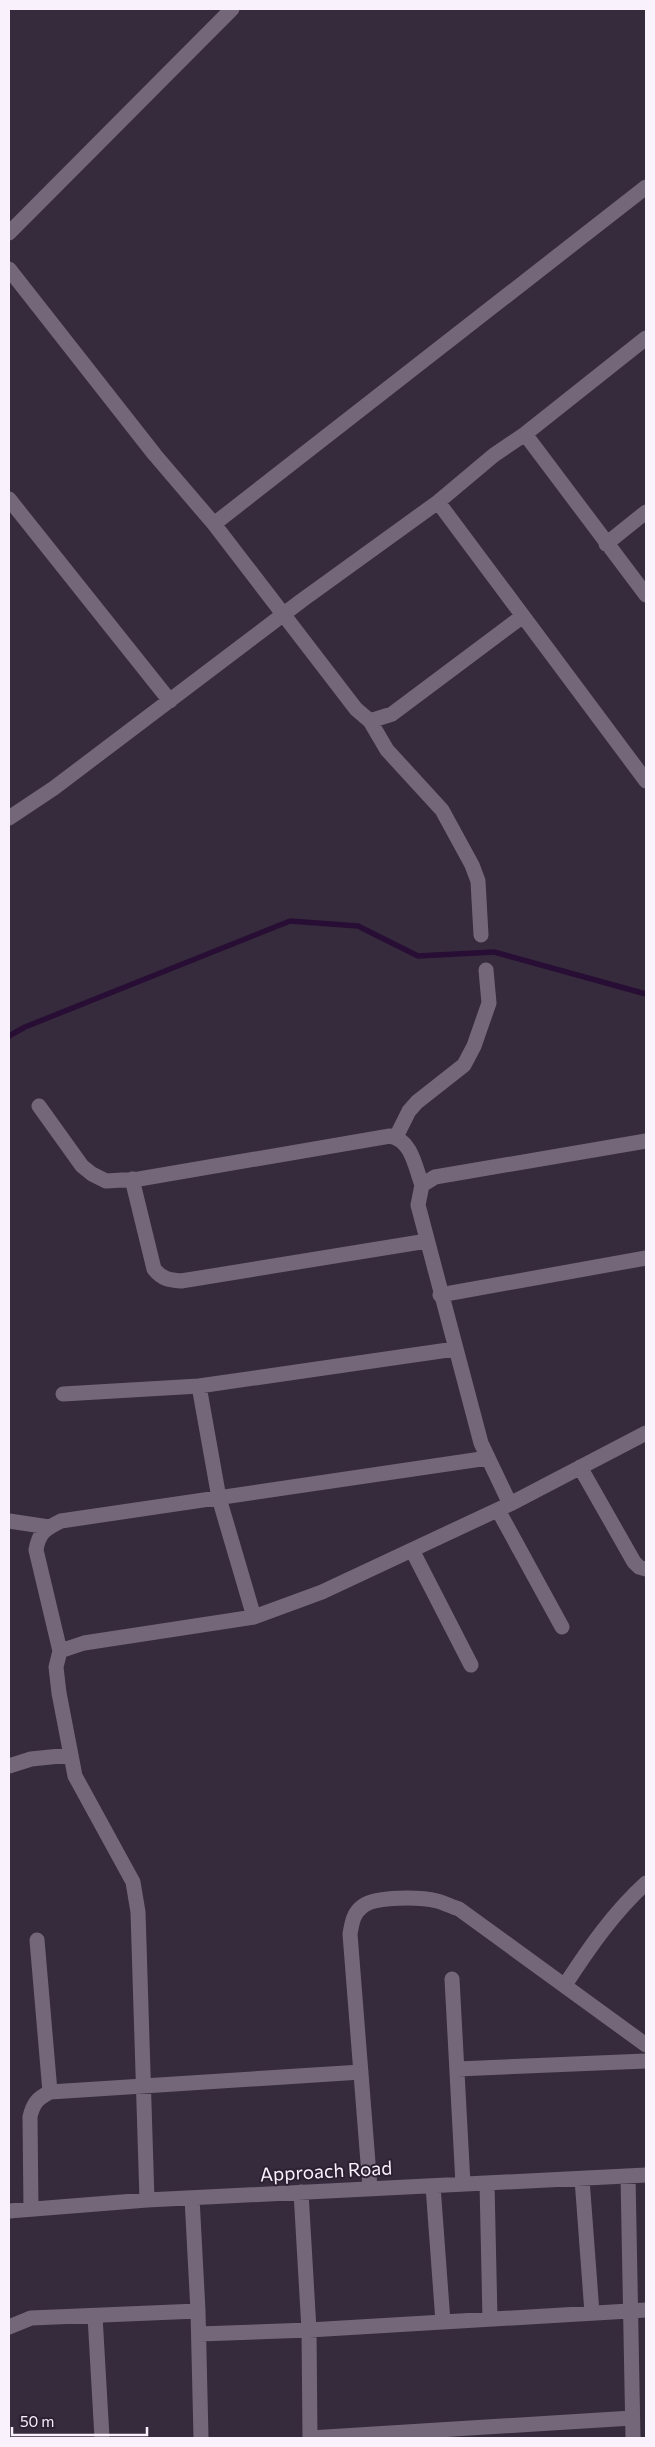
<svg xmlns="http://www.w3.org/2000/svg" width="655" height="2447" viewBox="0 0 655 2447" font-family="Commissioner,sans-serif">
<rect width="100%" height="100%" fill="#362b3c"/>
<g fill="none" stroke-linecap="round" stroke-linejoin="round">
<!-- stream -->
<path stroke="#280e34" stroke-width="5.5" d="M9,1036L25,1027L290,921L358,926L418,956L494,952L646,994"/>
<!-- street -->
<path stroke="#74677a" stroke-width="15" d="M9,233L232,9
M9,269L155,455L214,524L356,709L370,721L392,714L523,616
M525,434L646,595
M9,499L170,701
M438,502L646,781
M214,524L646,187
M606,544L646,512
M370,721L387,750L442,810L472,865L478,881L481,935
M9,818L54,788L301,601L438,502L494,455L525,434L646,338
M39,1106L82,1166L92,1174L106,1181L139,1179L390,1136C412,1140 415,1167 422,1185
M396,1137L409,1111L417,1102L464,1065L474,1046L489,1003L486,970
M132,1179L154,1269C162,1279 169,1280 181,1281L427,1241
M440,1295L646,1258
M199,1386L219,1498L254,1617
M63,1394L199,1386L455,1349
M580,1467L634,1562L639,1567L646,1569
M510,1504L481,1443L418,1205L422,1185L435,1177L646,1141
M498,1510L562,1627
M9,1521L49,1527
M412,1550L471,1665
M60,1651L84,1643L254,1617L322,1592L510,1504L646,1433
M9,1766L31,1759L70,1755
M37,1940L50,2092
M452,1979L463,2184
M565,1985C589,1948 614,1912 646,1883
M457,2069L646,2061
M628,2176L633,2438
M582,2179L592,2313
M487,2183L490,2319
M433,2186L443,2322
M370,2188L350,1934C352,1923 353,1913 363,1906C376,1896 421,1897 437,1901C445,1903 452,1907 459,1909L646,2045
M301,2192L309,2330L310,2438
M192,2198L198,2311L201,2438
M147,2200L138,1912L133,1882L75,1776L59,1693L56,1667L60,1651L36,1550C39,1532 45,1529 61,1521L488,1458
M31,2209L30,2117C33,2103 38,2098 50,2092L361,2072
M9,2211L147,2200L646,2175
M95,2316L102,2438
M9,2327L31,2318L198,2311
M199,2334L309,2330L646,2310
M310,2438L632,2418"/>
</g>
<g text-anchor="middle" stroke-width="4" stroke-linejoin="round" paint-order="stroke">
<!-- street labels -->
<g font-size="19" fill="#f9f2fd" stroke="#2c2132">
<text transform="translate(326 2171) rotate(-3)" y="7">Approach Road</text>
</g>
</g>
<!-- border -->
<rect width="655" height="2447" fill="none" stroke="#f9f2fd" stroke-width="20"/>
<!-- scale -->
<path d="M12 2427v8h135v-8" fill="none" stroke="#f9f2fd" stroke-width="2.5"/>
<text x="20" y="2427" font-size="15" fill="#f9f2fd" stroke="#2c2132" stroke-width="4" paint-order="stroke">50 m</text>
</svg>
